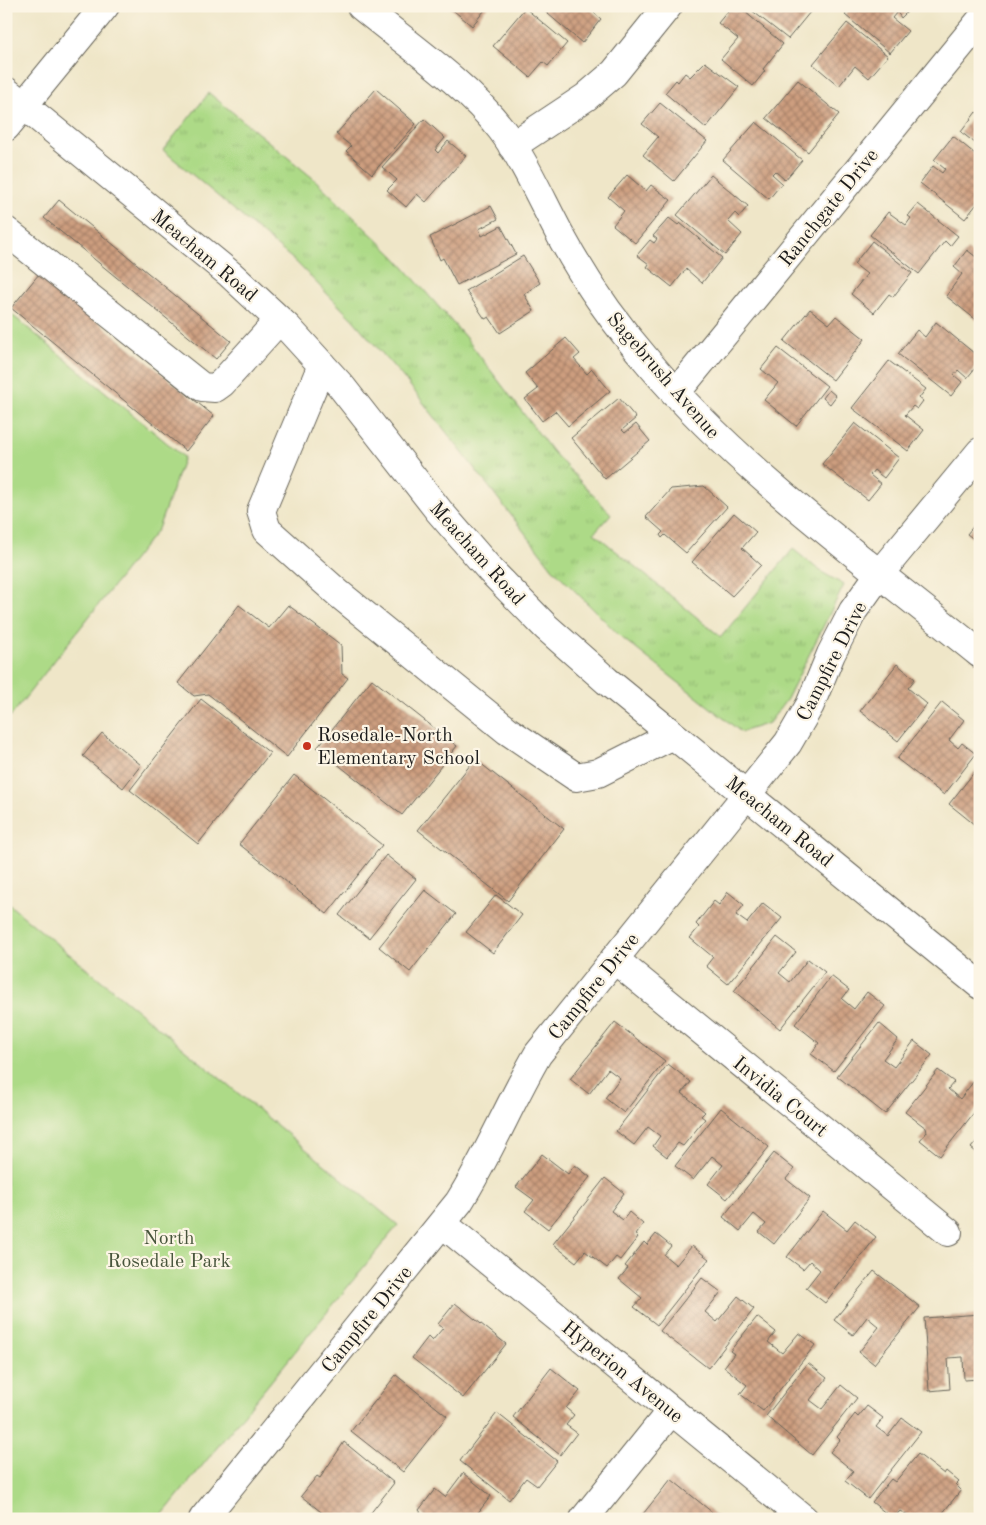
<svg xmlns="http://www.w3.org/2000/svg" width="986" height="1525" viewBox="0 0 986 1525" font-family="'Old Standard TT',serif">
<defs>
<pattern id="grass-tufts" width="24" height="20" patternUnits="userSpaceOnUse" patternTransform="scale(1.25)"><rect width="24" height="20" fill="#adda87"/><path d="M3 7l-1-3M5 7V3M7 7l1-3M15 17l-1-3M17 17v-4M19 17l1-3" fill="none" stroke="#94ba74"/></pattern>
<pattern id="building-cross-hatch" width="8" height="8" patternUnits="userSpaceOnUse" patternTransform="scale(1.25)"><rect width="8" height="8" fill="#cd9e7f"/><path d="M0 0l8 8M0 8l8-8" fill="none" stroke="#a68067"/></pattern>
</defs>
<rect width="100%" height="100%" fill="#fcf5e5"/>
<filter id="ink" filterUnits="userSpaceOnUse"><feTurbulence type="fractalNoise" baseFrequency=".02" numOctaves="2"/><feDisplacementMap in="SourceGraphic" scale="10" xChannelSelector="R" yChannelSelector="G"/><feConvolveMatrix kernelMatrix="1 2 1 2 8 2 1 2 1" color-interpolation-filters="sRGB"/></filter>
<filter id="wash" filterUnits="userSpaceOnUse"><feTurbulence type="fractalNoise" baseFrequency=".0096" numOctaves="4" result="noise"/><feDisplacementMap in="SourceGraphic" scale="20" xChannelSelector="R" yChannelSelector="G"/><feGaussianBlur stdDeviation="1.12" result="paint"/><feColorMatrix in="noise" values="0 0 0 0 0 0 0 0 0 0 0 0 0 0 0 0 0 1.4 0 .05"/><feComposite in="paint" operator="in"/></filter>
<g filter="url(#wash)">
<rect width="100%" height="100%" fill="#efe6c8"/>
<!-- grass -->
<path fill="url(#grass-tufts)" stroke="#647b52" d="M209,93L314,179L395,257L466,338L552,451L611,514L594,533L721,637L793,549L820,571L844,585L787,699L769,723L741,732L621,637L553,569L408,383L354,321L296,262L163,150Z"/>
<!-- green -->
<path fill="#adda87" stroke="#647b52" d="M11,314L184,457L158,529L11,716L6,712V320Z
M6,902L398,1225L159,1519H6Z"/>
<g id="blocks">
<!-- building -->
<path fill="url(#building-cross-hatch)" d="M448,6H488L472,26Z
M542,6H593L595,8L592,11L601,19L582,43L541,8Z
M732,6H738L783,44L763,69L765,71L753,86L721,59L738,39L718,23Z
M746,6H815L788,39Z
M852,6H908L905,10L907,12L901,18L897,12L892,18L908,31L890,53L845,15Z
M525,8L567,43L548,66L543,62L530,77L493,46Z
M847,23L888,56L869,78L855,66L839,86L813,64Z
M705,62L739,87L706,128L665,93L676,80L678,82L685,73L690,77Z
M798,80L839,114L808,152L766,118Z
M376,89L416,124L372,174L346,151L351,146L336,134Z
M660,103L707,141L674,181L643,155L658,137L642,124Z
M976,112L980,115V147L961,132Z
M424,119L445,138L435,150L438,153L448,141L466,156L426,202L417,194L406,207L387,190L397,180L382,167Z
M756,122L802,160L785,180L775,171L772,174L782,183L769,199L723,160Z
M953,136L980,158V200L965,219L920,183L933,166L942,173L945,169L934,160Z
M627,175L646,191L651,185L671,200L635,243L613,225L624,211L608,197Z
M711,175L748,206L739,217L735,213L728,221L742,234L725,255L677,215Z
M59,200L231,341L216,359L44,218Z
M918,204L958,236L950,246L945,241L919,274L870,235L888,212L906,225L911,218L908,216Z
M491,206L498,219L479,229L482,236L501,226L516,254L457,285L443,258L440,260L430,237Z
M669,218L678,225L680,223L722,258L702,283L686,269L672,287L647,267L649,264L637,255L650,240L654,243L657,239L653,236Z
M872,241L912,273L893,297L889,294L874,313L851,294L867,274L854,264Z
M967,250L980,260V323L946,296L962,274L954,267Z
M523,256L540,283L524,294L534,311L500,333L489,317L485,319L466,291Z
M39,274L214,416L186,451L11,308Z
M810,309L829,324L836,316L865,339L833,380L784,341Z
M936,322L980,358V362L967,378L958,370L954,375L962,382L951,396L898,354L917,330L925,337Z
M566,338L580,354L574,359L587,374L592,369L610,391L568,426L555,411L542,421L525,399L538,389L525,373Z
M778,348L827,386L796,426L764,400L778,383L761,369Z
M889,361L926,389L919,398L923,401L917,409L913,406L905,415L924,430L908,451L852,408Z
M829,390L836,396L830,404L823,398Z
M619,398L636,418L622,430L625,433L636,424L650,441L605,479L571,438Z
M855,423L899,458L884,478L874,470L870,475L881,484L868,500L822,464Z
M704,486L727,507L686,553L665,535L662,538L660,535L663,532L646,517L671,489Z
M734,513L756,532L742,548L761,565L732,596L692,562Z
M980,518V544L967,534Z
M239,605L269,628L288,605L341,645L342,674L348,678L287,757L208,694L194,696L178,683Z
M897,664L915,679L908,688L927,704L898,741L860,711Z
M372,679L457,746L402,815L317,748Z
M201,699L270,753L198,844L130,790Z
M942,702L964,720L949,740L958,748L962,743L976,754L944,795L897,759Z
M102,733L141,765L123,788L83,756Z
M475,759L564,829L508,901L418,830Z
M980,765V829L949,804Z
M294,775L382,845L327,914L239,844Z
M386,855L416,879L369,938L339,915Z
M425,890L456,914L410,972L379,947Z
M728,892L744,905L736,915L747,923L763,903L782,918L728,984L706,966L713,957L690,938L699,927L696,924L714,901L719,905Z
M496,895L522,915L493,953L466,932Z
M777,937L796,952L779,973L790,982L808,959L825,972L780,1029L734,991Z
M831,976L849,990L842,999L854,1009L867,992L885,1006L834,1071L811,1054L819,1043L795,1024Z
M615,1022L665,1061L624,1113L605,1098L620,1078L608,1069L589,1094L570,1079Z
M879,1023L898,1039L883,1059L894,1067L914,1041L932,1055L885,1114L837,1076Z
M668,1064L691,1082L682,1093L705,1112L701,1116L705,1119L683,1146L678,1143L667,1157L653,1146L660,1136L648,1127L634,1145L616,1131Z
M938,1070L954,1082L948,1089L960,1099L974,1081L980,1086V1105L940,1156L920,1140L927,1132L926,1128L905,1112Z
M721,1108L769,1147L727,1199L708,1184L723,1165L712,1156L693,1180L675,1166Z
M980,1137V1155L971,1148Z
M774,1153L794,1169L786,1179L810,1198L774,1244L759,1232L766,1224L754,1214L740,1231L723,1217Z
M542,1154L568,1174L575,1165L590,1177L548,1229L525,1211L534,1200L516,1187Z
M605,1178L624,1193L611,1211L623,1220L629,1212L643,1224L635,1235L638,1237L620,1260L616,1257L607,1268L585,1251L576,1262L553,1244Z
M823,1211L847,1230L855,1220L876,1237L825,1303L806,1288L820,1270L810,1261L803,1269L787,1257Z
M656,1234L671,1246L664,1255L676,1265L692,1246L709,1259L657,1325L634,1307L642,1298L619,1279L628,1268L625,1266L644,1242L647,1245Z
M874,1271L920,1307L874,1364L859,1352L879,1327L867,1317L853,1335L834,1320Z
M702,1278L721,1292L705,1312L717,1322L738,1296L754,1309L708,1368L660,1331Z
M455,1303L506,1344L463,1398L412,1358L428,1337L432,1341L443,1328L438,1324Z
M980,1314V1379L964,1380L963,1357L948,1358L950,1389L929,1391L924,1318Z
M757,1317L776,1332L768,1342L782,1353L799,1333L815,1345L763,1411L740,1394L747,1385L724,1367L734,1354L730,1351Z
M808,1363L827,1378L810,1400L822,1409L841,1385L857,1398L812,1455L766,1416Z
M551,1368L580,1391L566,1408L574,1415L566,1425L577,1433L560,1455L513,1417Z
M396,1375L447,1416L403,1472L351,1431Z
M867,1406L883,1418L876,1427L888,1436L902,1418L921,1432L868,1499L845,1481L853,1471L830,1452L840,1440L837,1437L855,1414L858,1417Z
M497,1413L557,1461L537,1486L526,1478L509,1500L460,1461Z
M344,1442L394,1483L366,1519H330L301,1496L317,1476L320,1478Z
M918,1454L944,1474L946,1471L959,1482L956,1485L961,1490L938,1519H906L908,1516L900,1511L893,1519L872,1502L891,1479L895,1482Z
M463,1473L491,1496L477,1514L484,1519H426L419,1510L435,1489L445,1497Z
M671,1479L718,1517L717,1519H639Z"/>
</g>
</g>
<g filter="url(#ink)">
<use href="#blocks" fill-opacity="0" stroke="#666358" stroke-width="1"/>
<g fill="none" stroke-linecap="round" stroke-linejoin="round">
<!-- minor casing -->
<g stroke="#666358" stroke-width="30">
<path id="minor" d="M361,6C407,44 465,83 501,129C526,162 543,204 563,240C587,284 617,326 649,363C742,473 868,563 980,654
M6,91L230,274L288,328L341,386L439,511L491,571L546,627L607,681L980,985
M6,127L105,6
M512,146L586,97L614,73L668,6
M6,231L202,387L215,388L222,383L279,320
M322,365L261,511L267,530L339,594L508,731L576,777L598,773L673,735
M675,394L980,21
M614,959L948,1232
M443,1224L804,1519
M203,1519L459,1202C489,1154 510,1102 538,1054L788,743L810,705L831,654L853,611L880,573L980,452
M584,1519L671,1411"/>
</g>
<!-- minor -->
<use href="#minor" stroke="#fff" stroke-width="28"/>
</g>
</g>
<!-- markers -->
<circle fill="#c8321e" stroke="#fcf5e5" stroke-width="2" cx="307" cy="746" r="5"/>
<g text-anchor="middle" stroke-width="4.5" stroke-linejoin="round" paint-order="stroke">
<!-- street labels -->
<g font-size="20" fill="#1c1c1c" stroke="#fcf5e5">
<text transform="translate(828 207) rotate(-51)" y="7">Ranchgate Drive</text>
<text transform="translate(205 255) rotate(40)" y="7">Meacham Road</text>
<text transform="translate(664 375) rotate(49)" y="7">Sagebrush Avenue</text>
<text transform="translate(478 553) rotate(48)" y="7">Meacham Road</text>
<text transform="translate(831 661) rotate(-63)" y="7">Campfire Drive</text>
<text transform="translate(780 821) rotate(39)" y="7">Meacham Road</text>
<text transform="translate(593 986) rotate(-51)" y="7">Campfire Drive</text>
<text transform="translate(781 1096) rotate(39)" y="7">Invidia Court</text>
<text transform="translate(366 1319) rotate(-51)" y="7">Campfire Drive</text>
<text transform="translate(623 1371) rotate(39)" y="7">Hyperion Avenue</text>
</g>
<!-- poi labels -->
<g font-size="20" fill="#1c1c1c" stroke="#fcf5e5" text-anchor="start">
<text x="317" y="741">Rosedale-North<tspan x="317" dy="23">Elementary School</tspan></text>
</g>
<!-- park labels -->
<g font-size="20" fill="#48553c" stroke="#fcf5e5">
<text x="169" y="1244">North<tspan x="169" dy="23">Rosedale Park</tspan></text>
</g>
</g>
<!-- margin -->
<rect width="986" height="1525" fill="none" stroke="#fcf5e5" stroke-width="25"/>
</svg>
